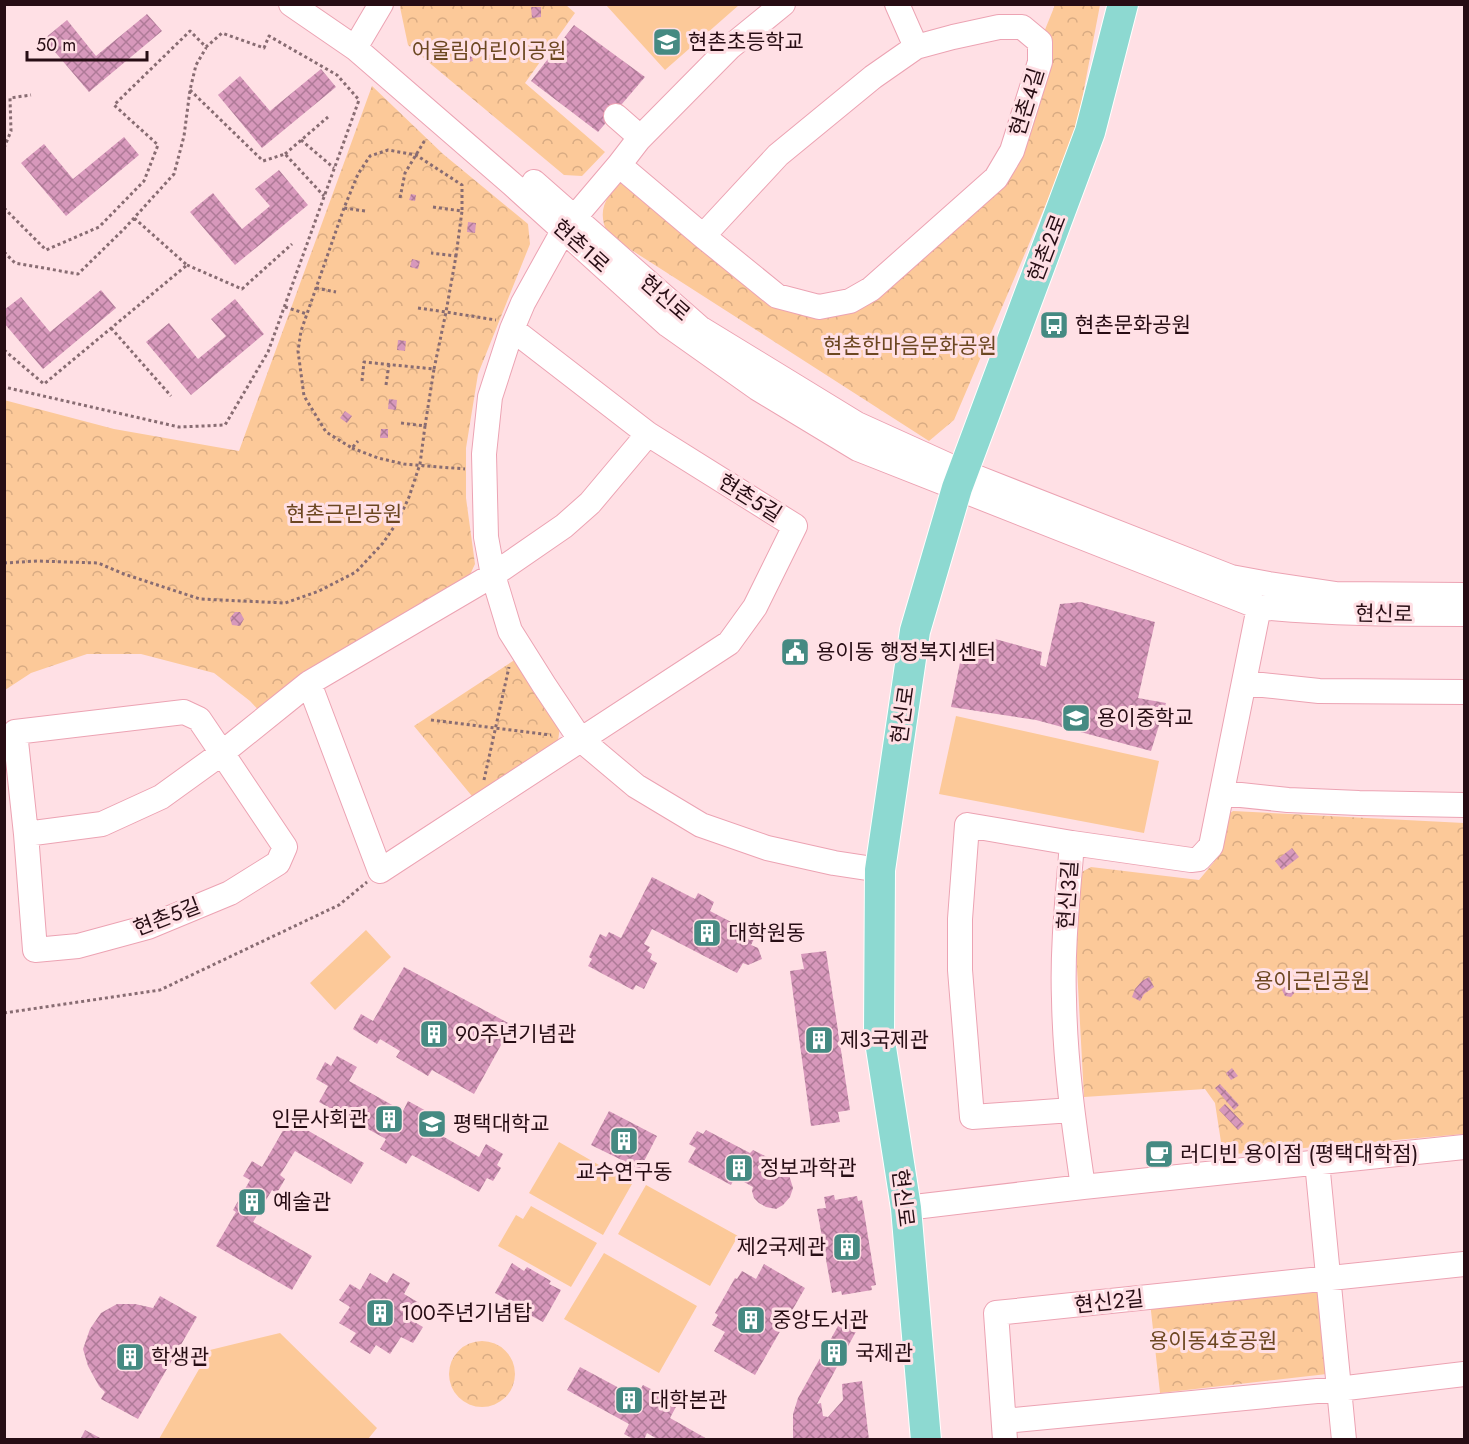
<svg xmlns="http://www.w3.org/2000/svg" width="1469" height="1444" viewBox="0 0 1469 1444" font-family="Jost,'Noto Sans KR',sans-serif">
<defs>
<pattern id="forest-crowns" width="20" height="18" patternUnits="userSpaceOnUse" patternTransform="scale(1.5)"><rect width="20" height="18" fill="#fcc999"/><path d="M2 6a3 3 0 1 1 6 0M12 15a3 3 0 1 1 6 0" fill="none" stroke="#d8ab83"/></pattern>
<pattern id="building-cross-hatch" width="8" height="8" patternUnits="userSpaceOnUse" patternTransform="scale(1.5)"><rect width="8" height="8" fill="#d798bb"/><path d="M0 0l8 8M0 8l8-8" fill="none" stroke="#ae7a97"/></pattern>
</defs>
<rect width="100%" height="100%" fill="#ffe0e5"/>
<!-- green -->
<path fill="#fcc999" d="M606,5H739L665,70Z
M956,716L1159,761L1144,833L939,794Z
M366,930L391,957L335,1010L310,983Z
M559,1142L632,1184L603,1235L529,1193Z
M646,1185L738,1236L710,1286L618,1234Z
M531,1206L597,1243L571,1287L498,1246L516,1215L523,1219Z
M604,1253L697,1306L659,1373L564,1319Z
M280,1333L377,1428L368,1439H159L210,1350Z"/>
<!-- forest -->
<path fill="url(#forest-crowns)" d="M402,4L566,5L575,13L525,83L605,152L582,176L564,175L408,45L400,7Z
M1055,5H1100L1075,136L954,420L929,441L608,235C596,209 606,198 623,178L777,296L847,301L996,178L1040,42Z
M372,86L443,154L528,224L530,244L478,374L466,448V498L475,564L468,579L262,714L250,701L214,673L141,654H87L31,673L5,690L4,400L114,429L239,451Z
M516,659L560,727L558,741L476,801L414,726Z
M1233,811L1464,823V1134L1223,1155L1215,1103L1205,1089L1084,1097L1075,931L1082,872L1091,867L1199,880L1214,862L1222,819Z
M1316,1283L1327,1374L1160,1393L1150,1302Z
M449 1374a33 33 0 1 1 66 0a33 33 0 1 1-66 0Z"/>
<!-- building -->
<path fill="url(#building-cross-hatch)" d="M531,7H541V17L532,18Z
M147,14L162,31L89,92L44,39L67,20L96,56Z
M574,25L645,77L598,132L531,81Z
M470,50L473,61L463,63L461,52Z
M321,69L336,87L262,148L218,95L240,76L270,111Z
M124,137L139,155L66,216L21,163L44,144L73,179Z
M279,170L308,205L235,265L190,212L213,193L242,229L270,206L255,189Z
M411,194L416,195L415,201L409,200Z
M468,222L476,223L475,233L467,232Z
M412,259L420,261L418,269L410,267Z
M101,290L116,308L43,369L4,323V310L21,297L50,332Z
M235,299L264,334L191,395L146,342L169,323L198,359L226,336L211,319Z
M398,340L406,341L405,351L397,350Z
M389,399L397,400L396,410L388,409Z
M345,411L352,416L347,423L340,418Z
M381,429H388V438H380Z
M1081,602L1155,622L1138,698L1166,703L1151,751L1036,720L951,707L964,643L992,650L995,639L1042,652L1040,665L1046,667L1060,604Z
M235,612H240L244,619L240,626L232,625L230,618Z
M1292,848L1299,857L1282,870L1275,861Z
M652,877L695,899L698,893L714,902L710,911L756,935L751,945L758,948L762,959L748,965L743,963L737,973L652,929L644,944L650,947L647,951L652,954L650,959L657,963L644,989L636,985L633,990L588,966L592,959L589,957L600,934L606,937L609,932L621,938Z
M826,951L850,1110L838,1112L840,1122L811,1126L790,971L804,969L801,954Z
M404,967L512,1025L474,1094L432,1070L428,1076L396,1057L400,1051L380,1039L377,1044L353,1029L361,1014L373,1021Z
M1149,977L1154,987L1144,994L1140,1001L1132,997L1135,989L1142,981Z
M1286,985L1293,987L1295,992L1291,997L1285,996L1282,990Z
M337,1056L357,1067L349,1081L403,1111L408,1101L430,1113L423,1125L479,1157L486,1144L503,1154L497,1165L501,1168L493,1181L487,1178L479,1192L412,1155L406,1164L380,1149L386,1139L319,1102L328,1086L316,1079L325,1062L331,1066Z
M1232,1068L1238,1076L1231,1080L1226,1073Z
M1220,1084L1239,1105L1234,1110L1215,1088Z
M1225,1104L1244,1124L1238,1130L1219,1110Z
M609,1111L657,1136L640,1169L591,1145Z
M295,1119L309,1126L307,1130L364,1163L351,1184L295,1151L280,1175L285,1179L277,1193L272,1190L253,1222L312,1256L292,1290L216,1246L236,1212L233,1210L250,1180L243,1176L252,1161L262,1167L289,1120L293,1123Z
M706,1130L750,1153L753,1150L767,1157L765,1160L789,1175L793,1188L790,1197L783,1205L776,1209L766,1207L759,1203L754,1198L752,1191L753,1187L735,1177L731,1185L688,1162L696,1148L689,1144L697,1131L703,1134Z
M834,1195L835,1200L857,1196L858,1201L862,1200L876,1285L871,1286L872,1290L842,1295L841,1291L832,1293L817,1209L826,1208L824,1197Z
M512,1263L524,1271L527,1267L551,1281L549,1284L561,1290L543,1322L530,1315L528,1319L505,1306L509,1301L495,1293Z
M764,1264L805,1288L755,1375L714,1351L725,1332L712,1325L718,1315L715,1313L735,1278L737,1279L742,1271L756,1279Z
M370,1273L387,1283L393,1273L410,1283L404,1294L421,1304L411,1320L423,1327L413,1343L401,1337L390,1354L376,1345L370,1354L350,1342L356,1333L339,1323L350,1307L339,1300L350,1284L360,1290Z
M160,1296L197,1317L138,1419L101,1399L105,1392L99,1386L88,1366L83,1349L90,1329L101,1313L117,1304H135L153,1308Z
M843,1317L860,1324L817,1404L821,1403L823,1416L828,1417L843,1400L842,1384L862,1381L869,1440H793V1414L798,1398Z
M580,1367L636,1397L643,1385L678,1403L670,1418L709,1440H659L647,1433L644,1440H635L624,1434L629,1424L567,1390Z
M85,1430L104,1440H80Z"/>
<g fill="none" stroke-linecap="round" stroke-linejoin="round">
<!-- minor casing -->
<g stroke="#eca3b3" stroke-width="26">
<path id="minor" d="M291,4L355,48L512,184L668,325L757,388L858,449L1259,607C1327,614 1396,614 1464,614
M783,4L729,48L639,139L619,165L563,231L523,303L512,329L490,397L484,454L486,537L493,575L510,631L544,685L580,739L636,786L701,825L767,848L834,863L880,870
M897,4L916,47
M355,48L381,4
M616,116L640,137
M619,165L703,236L777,296L819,307L850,301L871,289L996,178L1012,151L1040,62V42L1022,27H999L953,37L916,47L873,77L778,155L703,236
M534,182L700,328L857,424L963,472L1231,577L1269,584L1336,594L1464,595
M512,329L648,434L795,526L755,607L729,643L380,871L309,683L493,575L564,526L590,503L648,434
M1244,683L1319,691L1464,692
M184,712L199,719L222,753L285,847L278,863L230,893L148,927L78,946L35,950L26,834L15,732Z
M1222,793L1288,800L1359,803L1464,805
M26,834L102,824L161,797L222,753L309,683
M1072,843C1068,895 1062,947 1064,999C1065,1062 1074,1126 1083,1187
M1072,1110L972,1117L960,970V919L967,825L1072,843L1191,860L1199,859L1211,846L1259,607
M1317,1162L1344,1440
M906,1208L1083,1187L1464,1147
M1004,1421L1338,1389L1464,1374
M1005,1440L996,1313L1464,1264"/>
</g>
<!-- major casing -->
<g stroke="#fff" stroke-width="32">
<path id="major" d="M926,1440L906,1208L879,1035L880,870L915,631L957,488L1090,132L1123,4"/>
</g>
<!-- path -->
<path stroke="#886c72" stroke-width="3" stroke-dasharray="3 3" stroke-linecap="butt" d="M190,90L263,161L285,154L324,196
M301,140L334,168
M4,148L11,131L10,98L31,95
M285,154L328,117
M400,198L405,173L425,140
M433,207L462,211L456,256
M4,208L46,250L99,227L144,181L158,145L114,105L190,31L206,47L222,33L264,48L269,36L337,75L359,100L268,352L225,425L179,427L4,387
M344,208L301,331L298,351L304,396L326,432L352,448L358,441
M365,211L344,208L358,174L370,156L388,150L416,155L462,185V211
M4,252L15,263L78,274L124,229L174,174L184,136L190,90L196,65L206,48
M187,265L242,289L292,244
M316,288L336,292
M285,307L307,314
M418,308L446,312L456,256L431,253
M111,328L171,396
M4,350L44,384L187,265L134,218
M434,369L446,312L496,320
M362,381L364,362L434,369L425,426
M386,385L389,364
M352,448L378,458L404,464L465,469
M4,563L37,561L98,563L124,574L200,599L285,603L319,591L356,572L383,543L398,521L409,497L420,464L425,426L401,423
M431,720L551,735
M484,780L509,667
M4,1013L160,990L339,905L367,882"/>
<!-- minor -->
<use href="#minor" stroke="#fff" stroke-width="24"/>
<!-- major -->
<use href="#major" stroke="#8dd9d1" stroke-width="30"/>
</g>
<!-- icons -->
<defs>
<g id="school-square" transform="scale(1.5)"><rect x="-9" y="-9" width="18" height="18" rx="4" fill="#458a82" stroke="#ffe0e5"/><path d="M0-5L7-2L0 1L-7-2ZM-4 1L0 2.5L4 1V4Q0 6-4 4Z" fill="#fff"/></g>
<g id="bus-square" transform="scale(1.5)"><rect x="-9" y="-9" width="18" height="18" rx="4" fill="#458a82" stroke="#ffe0e5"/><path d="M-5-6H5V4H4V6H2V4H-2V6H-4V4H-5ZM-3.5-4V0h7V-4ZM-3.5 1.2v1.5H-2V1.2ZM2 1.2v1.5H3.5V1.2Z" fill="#fff"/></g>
<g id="civic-square" transform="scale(1.5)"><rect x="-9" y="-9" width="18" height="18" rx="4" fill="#458a82" stroke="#ffe0e5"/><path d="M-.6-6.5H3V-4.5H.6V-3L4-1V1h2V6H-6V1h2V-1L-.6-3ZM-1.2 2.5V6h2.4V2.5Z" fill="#fff"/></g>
<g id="building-square" transform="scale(1.5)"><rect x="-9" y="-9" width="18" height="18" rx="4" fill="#458a82" stroke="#ffe0e5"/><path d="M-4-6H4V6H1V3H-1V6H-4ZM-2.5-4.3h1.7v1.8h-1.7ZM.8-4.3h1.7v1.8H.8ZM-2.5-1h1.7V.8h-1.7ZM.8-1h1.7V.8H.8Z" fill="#fff"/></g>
<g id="university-square" transform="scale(1.5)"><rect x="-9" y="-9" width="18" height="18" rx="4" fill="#458a82" stroke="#ffe0e5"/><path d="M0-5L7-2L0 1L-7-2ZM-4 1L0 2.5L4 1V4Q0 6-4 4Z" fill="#fff"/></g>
<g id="cafe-square" transform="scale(1.5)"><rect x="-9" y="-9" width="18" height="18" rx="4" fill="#458a82" stroke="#ffe0e5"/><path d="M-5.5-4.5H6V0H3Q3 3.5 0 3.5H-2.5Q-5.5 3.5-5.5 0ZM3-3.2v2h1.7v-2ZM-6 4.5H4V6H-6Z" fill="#fff"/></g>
</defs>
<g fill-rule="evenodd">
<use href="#school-square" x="667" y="42"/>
<use href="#bus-square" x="1054" y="325"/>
<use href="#civic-square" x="795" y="652"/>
<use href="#school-square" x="1076" y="718"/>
<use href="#building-square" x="707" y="933"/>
<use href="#building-square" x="434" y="1034"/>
<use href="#building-square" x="819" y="1040"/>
<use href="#building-square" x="389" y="1119"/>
<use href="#university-square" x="432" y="1124"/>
<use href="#building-square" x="624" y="1141"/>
<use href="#cafe-square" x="1159" y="1154"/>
<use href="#building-square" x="739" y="1168"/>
<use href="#building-square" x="252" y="1202"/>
<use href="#building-square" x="847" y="1247"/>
<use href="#building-square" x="380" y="1313"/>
<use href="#building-square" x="751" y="1320"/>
<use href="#building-square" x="834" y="1353"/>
<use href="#building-square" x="130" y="1357"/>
<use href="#building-square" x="629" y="1400"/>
</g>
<g text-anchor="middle" stroke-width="6" stroke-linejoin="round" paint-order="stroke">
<!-- poi labels -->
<g font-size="21" fill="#270d14" stroke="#ffe0e5" text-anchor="start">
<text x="688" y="49">현촌초등학교</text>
<text x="1075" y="332">현촌문화공원</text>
<text x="816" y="659">용이동 행정복지센터</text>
<text x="1097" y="725">용이중학교</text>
<text x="728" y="940">대학원동</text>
<text x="455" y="1041">90주년기념관</text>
<text x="840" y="1047">제3국제관</text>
<text x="368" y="1126" text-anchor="end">인문사회관</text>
<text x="453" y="1131">평택대학교</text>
<text x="1180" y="1161">러디빈 용이점 (평택대학점)</text>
<text x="760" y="1175">정보과학관</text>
<text x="624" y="1179" text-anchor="middle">교수연구동</text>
<text x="273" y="1209">예술관</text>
<text x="826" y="1254" text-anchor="end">제2국제관</text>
<text x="401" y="1320">100주년기념탑</text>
<text x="772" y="1327">중앙도서관</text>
<text x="855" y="1360">국제관</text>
<text x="151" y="1364">학생관</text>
<text x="650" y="1407">대학본관</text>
</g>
<!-- park labels -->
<g font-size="21" fill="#6c4721" stroke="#ffe0e5">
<text x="489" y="58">어울림어린이공원</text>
<text x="910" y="353">현촌한마음문화공원</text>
<text x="344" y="521">현촌근린공원</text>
<text x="1312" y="988">용이근린공원</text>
<text x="1213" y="1348">용이동4호공원</text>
</g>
<!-- street labels -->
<g font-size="21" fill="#270d14" stroke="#ffe0e5">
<text transform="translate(1027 102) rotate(-73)" y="7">현촌4길</text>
<text transform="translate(581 246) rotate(42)" y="7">현촌1로</text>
<text transform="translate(1047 248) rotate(-69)" y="7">현촌2로</text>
<text transform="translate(665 298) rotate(41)" y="7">현신로</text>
<text transform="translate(750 498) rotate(32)" y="7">현촌5길</text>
<text transform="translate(1384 614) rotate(1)" y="7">현신로</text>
<text transform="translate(903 715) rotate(-82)" y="7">현신로</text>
<text transform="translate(1068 895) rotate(-86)" y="7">현신3길</text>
<text transform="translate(167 917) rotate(-21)" y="7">현촌5길</text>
<text transform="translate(903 1198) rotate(83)" y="7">현신로</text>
<text transform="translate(1109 1302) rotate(-6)" y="7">현신2길</text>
</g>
</g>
<!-- border -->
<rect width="1469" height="1444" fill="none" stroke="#270d14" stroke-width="12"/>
<!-- scale -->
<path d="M27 51v9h120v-9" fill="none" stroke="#270d14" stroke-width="3"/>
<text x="36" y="51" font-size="18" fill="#270d14" stroke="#ffe0e5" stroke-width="4.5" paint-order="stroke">50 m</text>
</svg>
